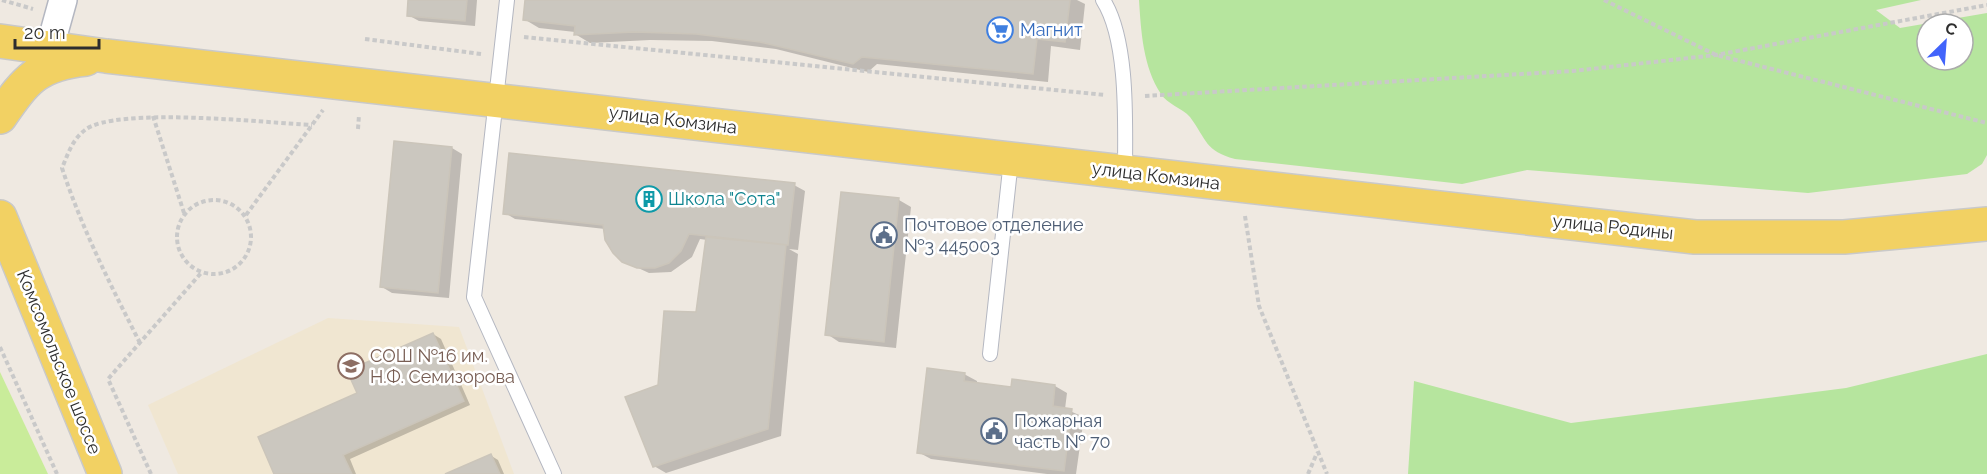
<svg xmlns="http://www.w3.org/2000/svg" width="1987" height="474" viewBox="0 0 1987 474" font-family="Raleway,sans-serif">
<rect width="100%" height="100%" fill="#efe9e1"/>
<!-- education -->
<path fill="#f0e6d1" d="M328,318L459,327L514,474H178L148,405Z"/>
<!-- green -->
<path fill="#b6e59e" fill-rule="evenodd" d="M1139,0H1921L1876,10L1900,28L1987,13V155L1982,164L1967,174L1808,193L1527,170L1462,184L1235,159C1205,151 1207,140 1190,117C1182,108 1167,104 1161,94C1143,67 1141,31 1139,0ZM1927,24H1963V60H1927Z
M1987,354V474H1408L1414,381L1571,423L1846,388Z"/>
<!-- pitch -->
<path fill="#c9ec9a" d="M0,372L48,474H0Z"/>
<!-- shadow -->
<path fill="#0003" d="M410,0H477L475,26L419,21L408,15Z
M526,0H1077L1085,4L1080,50L1051,46L1048,82L877,64L868,72L776,49L712,41L650,40L590,43L575,34V32L539,28L524,19Z
M452,148L462,154L449,298L392,293L382,287Z
M794,185L805,191L798,250L789,249L798,254L781,436L666,473L654,466L659,386L698,314L707,240L700,239L692,257L671,272L649,273L623,261L605,229L515,219L505,213Z
M842,194L899,200L911,207L896,348L839,342L827,334Z
M433,334L441,339L470,405L350,459L356,474H276L359,394Z
M964,374L977,381V384L1012,389L1055,386L1067,393L1065,409L1084,417L1076,474H1047L931,459L918,452Z
M490,455L498,460L504,474H448Z"/>
<!-- building -->
<path fill="#cbc7bf" stroke="#cbc5ba" stroke-width="1.5" d="M408,0H467L465,21L407,16Z
M525,0H1070L1065,42L1037,39L1033,74L862,57L853,64L760,42L696,34L634,32L574,35L575,26L523,20Z
M394,141L452,147L438,293L380,287Z
M509,153L795,183L788,245L689,234L681,251L669,263L655,268H637L622,262L613,253L605,240L603,225L503,214Z
M841,192L899,198L884,342L825,335Z
M706,237L786,245L768,429L653,467L625,397L658,385L664,311L696,312Z
M433,333L464,401L343,455L352,474H274L258,437L357,393L347,371Z
M927,368L965,373L964,381L1011,387L1012,379L1055,385L1053,406L1072,409L1064,471L917,453Z
M491,454L500,474H445Z"/>
<g fill="none" stroke-linecap="round" stroke-linejoin="round">
<!-- service casing -->
<g stroke="#b4b7c1" stroke-width="16">
<path id="service" d="M507,0L474,297L554,474
M1103,0C1129,41 1125,125 1125,173
M990,354L1011,160"/>
</g>
<!-- minor casing -->
<g stroke="#b4b7c1" stroke-width="30">
<path id="minor" d="M50,47L63,0"/>
</g>
<!-- primary casing -->
<g stroke="#c9c9c9" stroke-width="36">
<path id="primary" d="M0,41L106,56L1695,237H1844L1987,224
M0,117C26,79 38,64 86,59
M0,217L105,474"/>
</g>
<!-- path -->
<path stroke="#c9c9c9" stroke-width="4" stroke-dasharray="4.5 3" stroke-linecap="butt" d="M2,0L33,9
M1604,0L1716,55L1987,123
M524,37L1105,95
M365,39L481,54
M1145,96L1573,71L1716,55L1987,5
M153,116L184,213
M358,129L359,115
M177 237a37 37 0 1 1 74 0a37 37 0 1 1-74 0Z
M246,215L323,110
M1245,216L1259,306L1327,474
M140,343C111,286 82,229 62,168C68,154 72,140 85,130C115,106 269,123 312,125
M0,347L57,474
M151,474L108,379L202,272
M1308,474L1317,453"/>
<!-- service -->
<use href="#service" stroke="#fff" stroke-width="14"/>
<!-- minor -->
<use href="#minor" stroke="#fff" stroke-width="27"/>
<!-- primary -->
<use href="#primary" stroke="#f2d163" stroke-width="33"/>
</g>
<!-- icons -->
<defs>
<g id="supermarket-ring" transform="scale(1.35)"><circle r="9.5" fill="#fff" stroke="#3f7fe0" stroke-width="1.5"/><path d="M-6-5.5h2.5l.6 2H6L4.5 2H-2.5L-4.4-4H-6ZM-1.5 3.2a1.3 1.3 0 1 0 .1 0ZM3 3.2a1.3 1.3 0 1 0 .1 0Z" fill="#3f7fe0"/></g>
<g id="building-ring" transform="scale(1.35)"><circle r="9.5" fill="#fff" stroke="#0f9aa8" stroke-width="1.5"/><path d="M-4-6H4V6H1V3H-1V6H-4ZM-2.5-4.3h1.7v1.8h-1.7ZM.8-4.3h1.7v1.8H.8ZM-2.5-1h1.7V.8h-1.7ZM.8-1h1.7V.8H.8Z" fill="#0f9aa8"/></g>
<g id="civic-ring" transform="scale(1.35)"><circle r="9.5" fill="#fff" stroke="#5c6f8a" stroke-width="1.5"/><path d="M-.6-6.5H3V-4.5H.6V-3L4-1V1h2V6H-6V1h2V-1L-.6-3ZM-1.2 2.5V6h2.4V2.5Z" fill="#5c6f8a"/></g>
<g id="school-ring" transform="scale(1.35)"><circle r="9.5" fill="#fff" stroke="#8d6e63" stroke-width="1.5"/><path d="M0-5L7-2L0 1L-7-2ZM-4 1L0 2.5L4 1V4Q0 6-4 4Z" fill="#8d6e63"/></g>
</defs>
<g fill-rule="evenodd">
<use href="#supermarket-ring" x="1000" y="30"/>
<use href="#building-ring" x="649" y="199"/>
<use href="#civic-ring" x="884" y="235"/>
<use href="#school-ring" x="351" y="366"/>
<use href="#civic-ring" x="994" y="431"/>
</g>
<g text-anchor="middle" stroke-width="5" stroke-linejoin="round" paint-order="stroke">
<!-- shop labels -->
<g font-size="18" fill="#366cbe" stroke="#fff" text-anchor="start">
<text x="1020" y="36">Магнит</text>
</g>
<!-- street labels -->
<g font-size="18" fill="#2e2e2e" stroke="#fff">
<text transform="translate(673 120) rotate(7)" y="6">улица Комзина</text>
<text transform="translate(1156 176) rotate(7)" y="6">улица Комзина</text>
<text transform="translate(1613 227) rotate(6)" y="6">улица Родины</text>
<text transform="translate(59 362) rotate(68)" y="6">Комсомольское шоссе</text>
</g>
<!-- culture labels -->
<g font-size="18" fill="#0d838f" stroke="#fff" text-anchor="start">
<text x="668" y="205">Школа "Сота"</text>
</g>
<!-- service labels -->
<g font-size="18" fill="#4e5e75" stroke="#fff" text-anchor="start">
<text x="904" y="231">Почтовое отделение<tspan x="904" dy="21">№3 445003</tspan></text>
<text x="1014" y="427">Пожарная<tspan x="1014" dy="21">часть № 70</tspan></text>
</g>
<!-- education labels -->
<g font-size="18" fill="#785e54" stroke="#fff" text-anchor="start">
<text x="370" y="362">СОШ №16 им.<tspan x="370" dy="21">Н.Ф. Семизорова</tspan></text>
</g>
</g>
<!-- north arrow -->
<g transform="translate(1945 42) rotate(25)"><circle r="28" fill="#ffffff" stroke="#ababab" stroke-width="1.5"/>
<path d="M0-4.5L10 22L0 15L-10 22Z" fill="#4264fb"/>
<text y="-9" font-size="16" font-weight="bold" text-anchor="middle" fill="#2e2e2e">С</text>
</g>
<!-- scale -->
<path d="M15 39v9h84v-9" fill="none" stroke="#2e2e2e" stroke-width="3"/>
<text x="24" y="39" font-size="18" fill="#2e2e2e" stroke="#ffffff" stroke-width="4.5" paint-order="stroke">20 m</text>
</svg>
